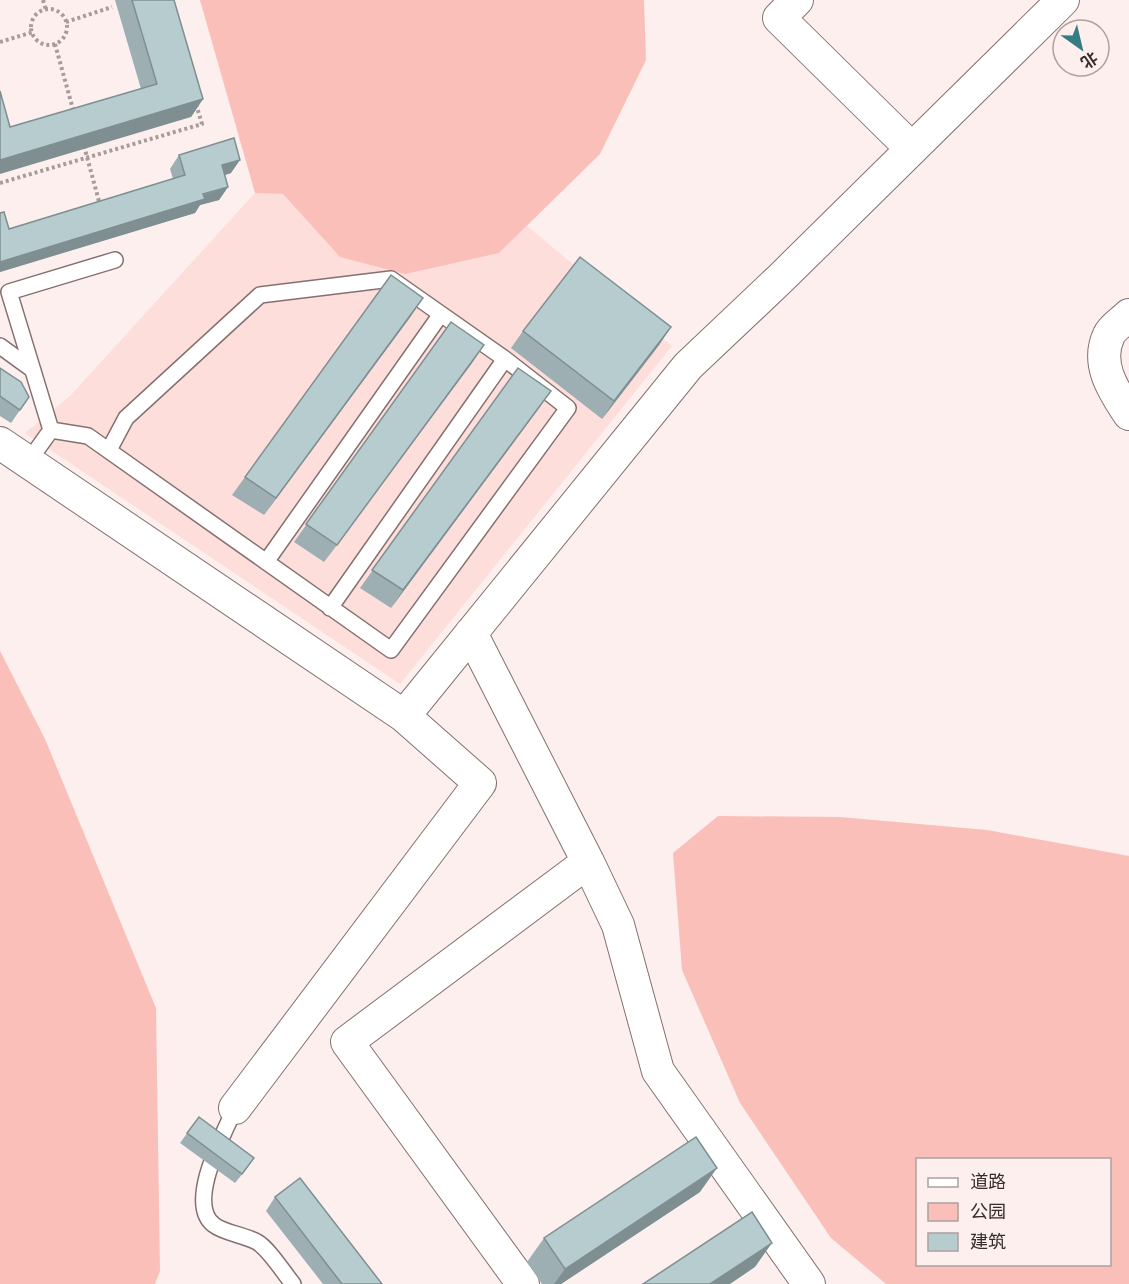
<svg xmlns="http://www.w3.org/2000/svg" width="1129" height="1284" viewBox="0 0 1129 1284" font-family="'Noto Sans','Noto Sans SC',sans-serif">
<rect width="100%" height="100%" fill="#fcefed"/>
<!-- built -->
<path fill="#fddedb" d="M255,193L283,194L340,257L499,253L527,226L672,346L400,684L25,433L70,396Z"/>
<!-- green -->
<path fill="#fabfb9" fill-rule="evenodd" d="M200,0H644L646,60L600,154L499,253L405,274L340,257L283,194L255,193Z
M0,651L45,739L156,1008L160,1271L155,1284H0Z
M718,816L840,817L987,830L1129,856V1284H886L831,1238L740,1103L682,970L673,853ZM918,1160H1110V1264H918Z"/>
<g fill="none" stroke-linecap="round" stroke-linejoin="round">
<!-- service casing -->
<g stroke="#84716f" stroke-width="18">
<path id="service" d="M0,346L33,370
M51,430L88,436L391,650L568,408L505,359L391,279L260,295L126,418L109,450
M28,462L51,430L9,292L115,260
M266,562L441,314
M330,608L505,359
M235,1108C225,1132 185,1203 214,1225C224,1233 245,1235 257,1242C268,1248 284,1273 293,1284"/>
</g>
<!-- minor casing -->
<g stroke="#84716f" stroke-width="34">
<path id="minor" d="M797,0L779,18L912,149
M1129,315C1123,321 1112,328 1109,335C1095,364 1114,391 1129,414
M0,443L404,716L480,783L235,1108
M471,633L588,862L618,925L658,1071L809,1284
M404,716L688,366L781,278L1063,0
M523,1284L347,1042L588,862"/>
</g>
<!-- path -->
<path stroke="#a79c9b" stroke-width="4" stroke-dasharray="3 3" stroke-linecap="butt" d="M43,0L46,10
M31 27a18 18 0 1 1 36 0a18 18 0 1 1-36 0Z
M66,22L112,7
M0,42L33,32
M55,44L74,113
M84,146L100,205
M0,183L202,124L196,104"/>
<!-- service -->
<use href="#service" stroke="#fff" stroke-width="15"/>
<!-- minor -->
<use href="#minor" stroke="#fff" stroke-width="32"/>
</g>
<!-- wall -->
<path fill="#9dafb2" d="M115,0H174L203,99L191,117L10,127L141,89Z
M179,155L231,173L225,175L228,187L219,200L200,205L195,213L0,272V213L9,229L173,179L170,169Z
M391,275L411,316L264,515L232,495Z
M451,322L472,363L324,562L294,542Z
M671,327L659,345L602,419L511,348L523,331Z
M0,368L29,397L11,423L0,416Z
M518,368L539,408L391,608L360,588Z
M199,1117L248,1167L235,1183L180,1143Z
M700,1192L561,1284H542L527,1262L544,1238Z
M275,1197L382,1284H323L266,1211Z"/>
<!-- shaded-wall -->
<path fill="#7f8f91" d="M203,99L191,117L0,174V160Z
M240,160L231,173L212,179L222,165Z
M228,187L219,200L200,205L195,213L0,272V262Z
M423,298L411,316L264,515L276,498Z
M671,327L659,345L602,419L614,401Z
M484,345L472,363L324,562L337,545Z
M551,391L539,408L391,608L403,590Z
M717,1168L700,1192L561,1284H554L565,1269Z
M772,1243L755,1267L730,1284H710Z"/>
<!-- building -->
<path fill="#b6cccf" stroke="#7f8f91" stroke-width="1.5" d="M132,0H174L203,99L0,160V91L10,127L157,84Z
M234,138L240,160L222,165L228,187L203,194L205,199L0,262V213L4,212L9,229L185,175L179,155Z
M580,257L671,327L614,401L523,331Z
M391,275L423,298L276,498L245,477Z
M451,322L484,345L337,545L306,524Z
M0,368L21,382L29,397L20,410L0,396Z
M518,368L551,391L403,590L372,570Z
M199,1117L254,1158L242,1174L187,1133Z
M696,1137L717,1168L565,1269L544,1238Z
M300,1178L382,1284H342L275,1197Z
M752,1212L772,1243L710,1284H643Z"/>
<!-- legend -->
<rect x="916" y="1158" width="195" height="108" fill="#fcefed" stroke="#aca1a0" stroke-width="1.5"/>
<rect x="928" y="1178" width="30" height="9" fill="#ffffff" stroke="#aca1a0" stroke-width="1.5"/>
<text x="970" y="1188" font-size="18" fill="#352c2c">道路</text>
<rect x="928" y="1203" width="30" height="18" fill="#fabfb9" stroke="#aca1a0" stroke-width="1.5"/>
<text x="970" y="1218" font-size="18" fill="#352c2c">公园</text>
<rect x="928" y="1233" width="30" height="18" fill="#b6cccf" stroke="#aca1a0" stroke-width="1.5"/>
<text x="970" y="1248" font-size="18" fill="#352c2c">建筑</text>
<!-- north arrow -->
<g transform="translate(1081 48) rotate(146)"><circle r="28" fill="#fcefed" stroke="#aca1a0" stroke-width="1.5"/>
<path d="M0-4.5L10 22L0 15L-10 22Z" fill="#357c85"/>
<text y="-9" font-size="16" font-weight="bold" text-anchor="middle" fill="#352c2c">北</text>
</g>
</svg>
